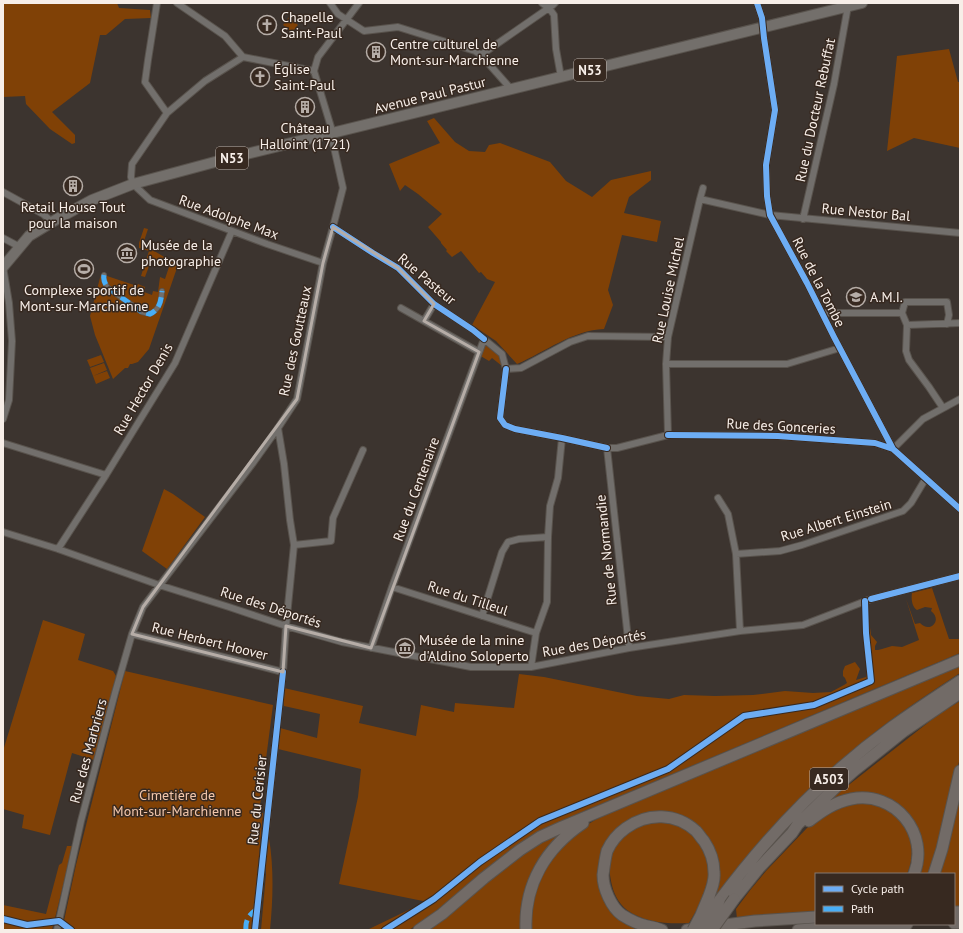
<svg xmlns="http://www.w3.org/2000/svg" width="963" height="933" viewBox="0 0 963 933" font-family="'PT Sans',sans-serif">
<rect width="100%" height="100%" fill="#3c342f"/>
<!-- green -->
<path fill="#804106" d="M3,3H117L119,8L150,10L151,18L125,19L106,35H100L90,83L52,112L75,135V143L72,144L50,129L26,104L25,96L3,97Z
M289,17L298,25L292,32L283,25Z
M949,49L958,82H960V148L914,138L887,151L897,56Z
M434,118L455,142L469,151L485,152L489,145L500,143L550,162L566,181L592,197L611,180L651,171V180L629,197L624,213L661,221L657,242L622,235L608,290L613,305L604,329C573,330 545,352 517,364L496,341L472,325L495,282L487,279L481,272L479,273L461,251L452,257L446,251L447,250L441,243V242L428,227L442,214L418,194L405,185L400,191L389,164L440,143L427,121Z
M144,228L148,229L144,241V245L178,265L149,349L138,362L132,364H130L128,368H125L113,379L95,335L90,316L101,274L137,286L138,284L145,287L144,292L152,295L153,291L158,292L160,277L165,279L169,267L151,261L145,277L141,276L149,251L139,248V243Z
M485,343L502,358V366L492,358L489,361L479,355Z
M101,355L104,362L90,367L87,360Z
M104,363L107,370L93,376L90,368Z
M107,371L110,378L96,384L93,376Z
M164,489L173,494L205,517L167,569L142,551Z
M932,588L949,639H960V653L582,812L544,829L512,849L473,880L430,916L409,930H367L423,903V901L339,884L358,797L361,769L278,749L280,728L317,738L320,714L284,706V688L363,706L359,723L416,736L421,705L454,712L455,703L514,708L519,674L544,677L637,696L669,699L684,695L715,696L753,695L785,691L813,693L831,692L844,685L847,683L845,678L843,676V671L845,666L855,662L860,669L856,680L866,677L867,667L871,665C872,658 870,654 865,649C865,640 862,626 867,618L869,620L871,635L877,642L875,646V650H878L882,649L892,646L902,647L919,640L906,599L915,624L920,623C930,634 943,620 931,611L932,608L925,607L917,610C912,607 911,599 912,593Z
M43,620L85,634L78,660L113,671L116,676L94,760L72,753L50,835L22,828L24,815L3,809V751Z
M960,663V673C931,692 902,711 875,732C815,780 760,835 715,898L713,896L717,877L689,821L626,824L599,875L633,925L635,930H531L530,911L542,870L558,849L584,827L595,820L618,809Z
M125,671L273,705L259,813H263L252,930H62L76,865Z
M960,701V758L951,792L946,819L930,874H917L921,852L893,803L827,802L939,714Z
M960,792V906H954V874H939Z
M862,802C868,803 875,804 881,806C908,818 919,847 907,874H816V911L737,919L736,909L751,889L766,871L807,828L823,816L846,805Z
M657,822C661,822 666,822 670,823C695,830 713,855 708,881C705,896 697,910 689,923C668,924 645,923 627,910C618,903 613,892 611,881C604,849 626,825 657,822Z
M566,830C531,860 522,885 520,930H427L479,888L543,839Z
M269,838C274,869 273,899 270,930H261L266,874V849Z
M67,846H73L52,930H3V905L46,914L59,865L62,863Z"/>
<g fill="none" stroke-linecap="round" stroke-linejoin="round">
<!-- pedestrian casing -->
<g stroke="#59534d" stroke-width="6">
<path id="pedestrian" d="M104,275C103,280 105,284 108,288L139,310L142,312L150,314C160,309 161,301 162,291"/>
</g>
<!-- minor casing -->
<g stroke="#59534d" stroke-width="8">
<path id="minor" d="M157,3L148,60L145,82L167,113
M177,3L225,36L243,57
M330,3L338,14L364,31L398,27L475,51L481,55L511,89
M542,3L549,8L554,15L556,49L561,77
M757,3L762,18L764,38L775,110L766,165L767,196L770,215L807,283L834,337L893,449L960,509
M481,55L553,5L555,3
M314,71L243,57L205,81L167,113L132,164L131,177L133,184L150,200L267,244L323,263
M314,71L318,57L359,3
M3,192L43,214L52,222
M700,199L703,188
M803,219L834,84L848,6
M333,227L373,253L398,268L434,304L473,330L502,354L506,369L500,418L505,425L515,429L562,438L607,448H617L668,435H720L778,436L875,443L893,449
M3,238L20,247
M401,308L479,352
M822,313H902
M902,313L907,325L906,351L909,360L929,387L943,408
M902,313L905,302H947L949,315L947,324
M424,321L434,304
M907,325L960,323
M666,364H787L840,348
M506,369L521,368L570,342L588,336L668,337
M3,419L9,400L12,341L9,303L3,267
M668,435L666,364L668,337L700,199L770,215L960,233
M3,443L106,475
M607,448L629,648
M893,449L923,419L960,399
M718,498L728,514L736,554L740,631
M3,532L58,549L159,585L229,607L286,626L342,642L471,667H531L629,648L740,631L803,625L871,599L960,576
M294,545L331,541L333,518L363,450
M58,549L106,475L175,363L232,231
M736,554L780,551L802,545L903,511L911,503L926,478
M392,587L536,633
M482,616L502,552L508,542L519,539L548,537
M132,634L283,672
M371,648L392,587L484,339
M531,667L536,633L547,602L548,537L550,506L558,478L562,438
M57,930L81,821L115,693L132,634L143,607L253,463L278,428L297,399L323,263L333,227L343,188L333,143L331,127L314,71
M255,930L283,672L286,626L294,545L290,520L284,464L278,428"/>
</g>
<!-- primary casing -->
<g stroke="#59534d" stroke-width="12">
<path id="primary" d="M3,267L29,236L57,219L92,200L133,184L226,159L862,3"/>
</g>
<!-- motorway casing -->
<g stroke="#59534d" stroke-width="13">
<path id="motorway" d="M809,821C822,811 835,802 851,799C895,790 930,834 914,874
M934,874L942,849L960,771
M734,899L759,868L792,833L798,824L838,785L855,770L904,731L960,693
M719,901C768,835 826,775 892,727C914,711 937,696 960,681
M954,912H960
M954,923H960
M419,930L442,914L484,878L520,850L540,837L562,827L960,660
M526,930C524,884 546,848 583,823
M662,930C657,928 652,927 647,926C638,924 630,920 622,915C611,907 603,888 603,875C604,867 605,859 607,851C611,842 619,833 626,828C648,812 676,813 696,831C699,834 701,838 704,841C710,850 714,861 714,872C715,880 712,888 709,896
M687,930L755,921L816,917
M798,930L879,924H897
M903,930L907,924"/>
</g>
<!-- pedestrian -->
<use href="#pedestrian" stroke="#726f6c" stroke-width="4.5"/>
<!-- minor -->
<use href="#minor" stroke="#726f6c" stroke-width="6"/>
<!-- primary -->
<use href="#primary" stroke="#736f6b" stroke-width="10"/>
<!-- motorway -->
<use href="#motorway" stroke="#726b67" stroke-width="11"/>
<!-- motorway-bridge casing -->
<g stroke="#59534d" stroke-width="13" stroke-linecap="butt">
<path id="motorway-bridge" d="M702,927L719,901
M693,930L701,915L709,896
M712,930L734,899"/>
</g>
<!-- motorway-bridge -->
<use href="#motorway-bridge" stroke="#726b67" stroke-width="11"/>
<!-- quiet -->
<path stroke="#49aef6" stroke-width="5" stroke-dasharray="10 5" stroke-linecap="butt" d="M104,275C103,280 105,284 108,288L139,310L142,312L150,314C160,309 161,301 162,291
M246,930C245,920 249,915 257,909"/>
<!-- cycleway casing -->
<g stroke="#372920" stroke-width="8">
<path id="cycleway" d="M757,3L762,18L764,38L775,110L766,165L767,196L770,215L807,283L834,337L893,449L960,509
M333,227L373,253L398,268L434,304L473,330L484,339
M506,369L500,418L505,425L515,429L562,438L607,448
M668,435L778,436L875,443L893,449
M871,599L960,576
M3,919L27,925L59,921L71,930
M255,930L283,672
M385,930L434,899L480,862L540,821L668,769L744,716L814,705L871,681L866,633L865,601"/>
</g>
<!-- cycleway -->
<use href="#cycleway" stroke="#6dadf4" stroke-width="6"/>
</g>
<!-- marked area -->
<path fill="none" stroke="#b6ada7" stroke-width="3" stroke-linejoin="round" d="M333,227L398,268L434,304L424,321L479,352L371,648L286,626L283,672L132,634L143,607L297,399L323,263Z"/>
<!-- icons -->
<defs>
<g id="church-ring" transform="scale(1)"><circle r="9.5" fill="#372920" stroke="#b6ada7" stroke-width="1.5"/><path d="M-1.2-6h2.4v3.5h3.3v2.4h-3.3V6h-2.4V-.1h-3.3v-2.4h3.3Z" fill="#b6ada7"/></g>
<g id="building-ring" transform="scale(1)"><circle r="9.5" fill="#372920" stroke="#b6ada7" stroke-width="1.5"/><path d="M-4-6H4V6H1V3H-1V6H-4ZM-2.5-4.3h1.7v1.8h-1.7ZM.8-4.3h1.7v1.8H.8ZM-2.5-1h1.7V.8h-1.7ZM.8-1h1.7V.8H.8Z" fill="#b6ada7"/></g>
<g id="museum-ring" transform="scale(1)"><circle r="9.5" fill="#372920" stroke="#b6ada7" stroke-width="1.5"/><path d="M0-6L6-3V-2H-6V-3ZM-5-1h2V3h-2ZM-1-1h2V3h-2ZM3-1h2V3H3ZM-6 4H6V6H-6Z" fill="#b6ada7"/></g>
<g id="stadium-ring" transform="scale(1)"><circle r="9.5" fill="#372920" stroke="#b6ada7" stroke-width="1.5"/><path d="M0-5a6.5 5 0 1 0 0 10a6.5 5 0 1 0 0-10ZM-3.5-1.8h7v3.6h-7Z" fill="#b6ada7"/></g>
<g id="school-ring" transform="scale(1)"><circle r="9.5" fill="#372920" stroke="#b6ada7" stroke-width="1.5"/><path d="M0-5L7-2L0 1L-7-2ZM-4 1L0 2.5L4 1V4Q0 6-4 4Z" fill="#b6ada7"/></g>
</defs>
<g fill-rule="evenodd">
<use href="#church-ring" x="267" y="25"/>
<use href="#building-ring" x="376" y="52"/>
<use href="#church-ring" x="260" y="77"/>
<use href="#building-ring" x="305" y="107"/>
<use href="#building-ring" x="73" y="186"/>
<use href="#museum-ring" x="127" y="253"/>
<use href="#stadium-ring" x="84" y="269"/>
<use href="#school-ring" x="856" y="297"/>
<use href="#museum-ring" x="405" y="648"/>
</g>
<g text-anchor="middle" stroke-width="3" stroke-linejoin="round" paint-order="stroke">
<!-- shield labels -->
<g fill="#372920" stroke="#bdb3ac" stroke-width="1">
<rect x="574" y="59" width="32" height="22" rx="3"/>
<rect x="216" y="147" width="32" height="22" rx="3"/>
<rect x="810" y="768" width="38" height="22" rx="3"/>
</g>
<g font-size="13" font-weight="bold" fill="#f7eee8">
<text x="590" y="75">N53</text>
<text x="232" y="163">N53</text>
<text x="829" y="784">A503</text>
</g>
<!-- poi labels -->
<g font-size="14" fill="#f7eee8" stroke="#372920" text-anchor="start">
<text x="281" y="22">Chapelle<tspan x="281" dy="16">Saint-Paul</tspan></text>
<text x="390" y="49">Centre culturel de<tspan x="390" dy="16">Mont-sur-Marchienne</tspan></text>
<text x="274" y="74">Église<tspan x="274" dy="16">Saint-Paul</tspan></text>
<text x="305" y="133" text-anchor="middle">Château<tspan x="305" dy="16">Halloint (1721)</tspan></text>
<text x="73" y="212" text-anchor="middle">Retail House Tout<tspan x="73" dy="16">pour la maison</tspan></text>
<text x="141" y="250">Musée de la<tspan x="141" dy="16">photographie</tspan></text>
<text x="84" y="295" text-anchor="middle">Complexe sportif de<tspan x="84" dy="16">Mont-sur-Marchienne</tspan></text>
<text x="870" y="302">A.M.I.</text>
<text x="419" y="645">Musée de la mine<tspan x="419" dy="16">d'Aldino Soloperto</tspan></text>
</g>
<!-- street labels -->
<g font-size="14" fill="#f7eee8" stroke="#372920">
<text transform="translate(430 95) rotate(-14)" y="5">Avenue Paul Pastur</text>
<text transform="translate(815 110) rotate(-78)" y="5">Rue du Docteur Rebuffat</text>
<text transform="translate(866 212) rotate(5)" y="5">Rue Nestor Bal</text>
<text transform="translate(229 217) rotate(20)" y="5">Rue Adolphe Max</text>
<text transform="translate(427 279) rotate(40)" y="5">Rue Pasteur</text>
<text transform="translate(819 282) rotate(63)" y="5">Rue de la Tombe</text>
<text transform="translate(668 290) rotate(-78)" y="5">Rue Louise Michel</text>
<text transform="translate(295 341) rotate(-78)" y="5">Rue des Goutteaux</text>
<text transform="translate(143 389) rotate(-60)" y="5">Rue Hector Denis</text>
<text transform="translate(781 426) rotate(3)" y="5">Rue des Gonceries</text>
<text transform="translate(416 489) rotate(-70)" y="5">Rue du Centenaire</text>
<text transform="translate(836 520) rotate(-17)" y="5">Rue Albert Einstein</text>
<text transform="translate(606 550) rotate(-96)" y="5">Rue de Normandie</text>
<text transform="translate(468 598) rotate(18)" y="5">Rue du Tilleul</text>
<text transform="translate(271 607) rotate(18)" y="5">Rue des Déportés</text>
<text transform="translate(210 641) rotate(14)" y="5">Rue Herbert Hoover</text>
<text transform="translate(594 643) rotate(-10)" y="5">Rue des Déportés</text>
<text transform="translate(88 751) rotate(-75)" y="5">Rue des Marbriers</text>
<text transform="translate(257 800) rotate(-84)" y="5">Rue du Cerisier</text>
</g>
<!-- park labels -->
<g font-size="14" fill="#f2c6ab" stroke="#372920">
<text x="177" y="800">Cimetière de<tspan x="177" dy="16">Mont-sur-Marchienne</tspan></text>
</g>
</g>
<!-- border -->
<rect width="963" height="933" fill="none" stroke="#f7eee8" stroke-width="8"/>
<!-- legend -->
<rect x="815" y="873" width="140" height="52" fill="#372920" stroke="#847870"/>
<rect x="823" y="886" width="20" height="6" fill="#6dadf4" stroke="#847870"/>
<text x="851" y="893" font-size="12" fill="#f7eee8">Cycle path</text>
<rect x="823" y="906" width="20" height="6" fill="#49aef6" stroke="#847870"/>
<text x="851" y="913" font-size="12" fill="#f7eee8">Path</text>
</svg>
